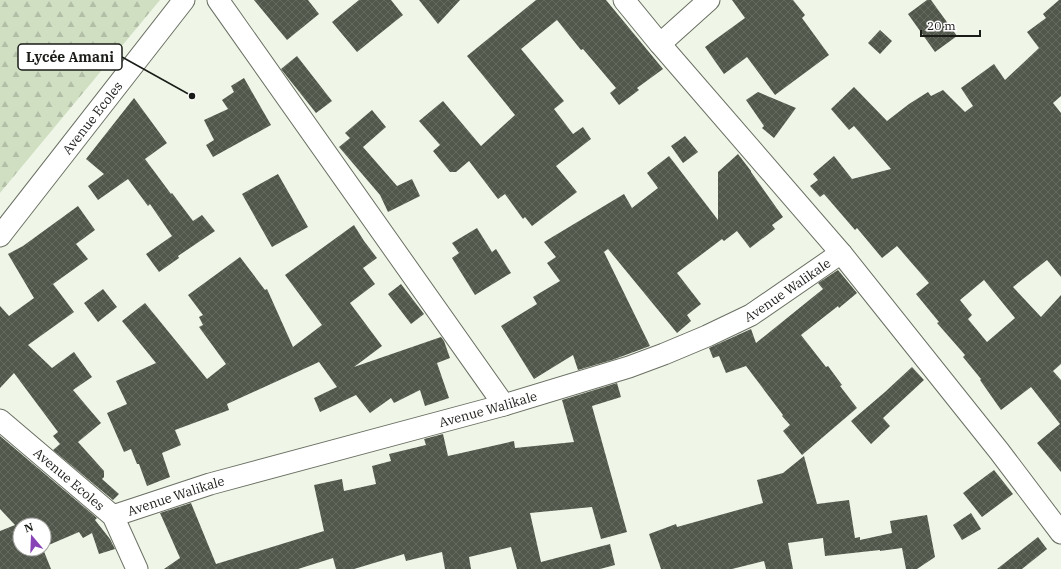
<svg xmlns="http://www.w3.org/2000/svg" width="1061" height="569" viewBox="0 0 1061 569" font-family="'IBM Plex Serif',serif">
<defs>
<pattern id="forest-firs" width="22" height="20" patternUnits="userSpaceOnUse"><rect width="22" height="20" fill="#d0dfc2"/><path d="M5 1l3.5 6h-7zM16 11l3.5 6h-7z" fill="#b2bfa6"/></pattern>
<pattern id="building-cross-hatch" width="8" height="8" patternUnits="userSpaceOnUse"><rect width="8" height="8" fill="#51574b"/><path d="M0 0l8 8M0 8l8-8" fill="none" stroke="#666b61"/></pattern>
</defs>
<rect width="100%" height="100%" fill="#eff6e8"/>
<!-- forest -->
<path fill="url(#forest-firs)" d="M0,0H160L0,193Z"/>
<!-- building -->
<path fill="url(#building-cross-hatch)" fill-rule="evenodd" d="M254,0H308L319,14L287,40Z
M359,0H391L403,15L357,52L332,22Z
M419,0H460L438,24Z
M536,0H606L663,69L637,88L639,90L619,105L610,93L616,88L583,49L581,50L557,20L521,49L564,101L554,109L573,134L583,127L591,139L556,166L577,192L532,226L525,217L523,219L505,194L498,199L469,161L456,172H450L433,151L440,145L419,121L443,101L481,146L515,115L467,56Z
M732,0H793L805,15L802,18L829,55L775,95L747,57L724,74L705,47L745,18Z
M927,0H931L957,36L935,52L908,14Z
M1059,0H1061V96L1053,103L1061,113V277L1047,260L1013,287L1041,317L1061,295V364L1053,371L1061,380V472L1037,443L1060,424L1031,387L1001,410L980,380L981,379L963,357L965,355L937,323L939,322L916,294L929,283L897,246L882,258L857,228L855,230L824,194L820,197L810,186L818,180L813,174L834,156L852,179L891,169L854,126L849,130L831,109L854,87L887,121L909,104L928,92L931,96L943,90L965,112L973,106L961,88L994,64L1005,80L1039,48L1027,32L1046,18L1043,14ZM984,280L1015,318L987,342L968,319L972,315L960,300Z
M880,30L892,41L880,54L868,43Z
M297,56L332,101L316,113L281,69Z
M244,78L271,125L213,157L206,145L214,140L204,120L228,109L222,100L234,92L231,86Z
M758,92L796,108L774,138L762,128L764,126L746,100Z
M134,98L167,143L145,159L171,194L172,193L193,221L202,215L215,231L178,256L179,258L159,272L146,254L172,236L150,204L148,206L128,179L98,200L88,186L104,174L86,159Z
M372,110L386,127L363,147L397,186L412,179L420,196L388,212L380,195L339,147L350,138L345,133Z
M685,136L698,152L683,163L671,146Z
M738,154L751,171V172L783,217L772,225L775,229L750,248L737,231L724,241L722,239L677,273L701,304L687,315L691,321L677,333L608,249L604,252L650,346L612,360L578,370L573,355L534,379L501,326L537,304L533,297L560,281L547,263L556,257L544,242L624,194L632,208L658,188L647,173L669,156L718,220V172Z
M278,174L308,227L272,247L242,194Z
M78,206L95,230L76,244L88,259L53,284L74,312L28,345L52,368L74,352L92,377L73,390L101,423L78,442L104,471V477L102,479L119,494L113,500L53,450L60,444L53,436L58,432L14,373L0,388V306L9,316L34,298L8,254L23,246Z
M354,225L364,241L377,258L363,268L375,284L350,303L382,346L354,367L441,337L444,341L450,358L437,363L449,398L425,406L420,390L394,403L391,398L370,413L356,395L320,412L314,398L337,387L319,362L227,404L229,410L175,430L181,445L162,453L170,477L147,486L139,464H137L131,449L124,452L107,413L127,404L116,381L156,363L122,321L145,303L207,379L226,364L199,327L203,325L199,317L203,315L188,295L240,257L265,290L267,289L293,347L322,325L285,275Z
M477,228L492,252L496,249L511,273L475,295L452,258L459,253L452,243Z
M838,270L857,293L839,308L838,306L801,335L826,367L828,366L842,385L840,386L857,408L802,455L783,431L790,425L782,416L783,415L746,366L726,373L719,356L713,358L709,348L751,329L756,343L823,289L818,283Z
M401,284L424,314L411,324L388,294Z
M103,289L117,307L98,322L84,303Z
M912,367L924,380L883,418L890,426L871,444L851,421L885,392Z
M617,383L621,397L592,406L627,532L601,539L592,507L530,513L541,562L610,544L615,565L600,569H517L511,547L469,557L471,569H445L442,552L406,561L404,554L354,569H336L333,558L298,569H164L180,558L160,513L191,503L216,564L324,531L314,485L342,479L344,491L376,484L372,466L391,461L389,454L426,445L424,439L443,434L448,456L514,441L515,448L574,442L562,400Z
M0,436L97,518L95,520L110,539L115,549L99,554L92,533L83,538L79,532L44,547V525H20V549H43L51,569H0V531L15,525L0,509Z
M804,456L817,504L849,500L855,538L860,537V540L892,533L890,521L927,515L935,557L917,569H906L902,548L880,551V550L825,556L823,538L788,543L793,569H766L764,561L732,569H661L649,534L676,524L677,527L763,503L757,480L783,473Z
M994,470L1013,494L982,517L963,493Z
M971,513L981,529L962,540L953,525Z
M1038,537L1047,549L1022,569H997Z"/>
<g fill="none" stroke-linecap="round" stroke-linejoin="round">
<!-- minor casing -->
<g stroke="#6a7063" stroke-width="23">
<g id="minor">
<path d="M218,0L504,405"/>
<path d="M624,0L660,44L841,253L999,451L1061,533"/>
<path d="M660,44L709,0"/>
<path id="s1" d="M0,236L184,0"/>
<path id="s2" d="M0,420L113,516L137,569"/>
<path id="s3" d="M113,516L210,484L504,405L629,367L664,354L707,336L751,315L841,253"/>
</g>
</g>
<!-- minor -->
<use href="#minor" stroke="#fff" stroke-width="21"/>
</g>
<g text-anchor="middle" stroke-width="4" stroke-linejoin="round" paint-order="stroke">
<!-- street labels -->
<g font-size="13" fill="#191c17" stroke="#fff">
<text dy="5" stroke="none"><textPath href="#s1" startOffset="150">Avenue Ecoles</textPath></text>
<text dy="5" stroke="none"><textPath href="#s3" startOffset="714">Avenue Walikale</textPath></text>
<text dy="5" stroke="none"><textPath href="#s3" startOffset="390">Avenue Walikale</textPath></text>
<text dy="5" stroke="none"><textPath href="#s2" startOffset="91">Avenue Ecoles</textPath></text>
<text dy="5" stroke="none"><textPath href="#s3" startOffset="66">Avenue Walikale</textPath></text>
</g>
</g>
<!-- callouts -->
<path fill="none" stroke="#191c17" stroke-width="1.5" d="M192 96L122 57"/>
<circle fill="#191c17" stroke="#fff" stroke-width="1.5" cx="192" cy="96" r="4"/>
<rect fill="#fff" stroke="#191c17" stroke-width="1.5" x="18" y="44" width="104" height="26" rx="4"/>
<g font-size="14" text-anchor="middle" font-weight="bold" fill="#191c17">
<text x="70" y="62">Lycée Amani</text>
</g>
<!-- north arrow -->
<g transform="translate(32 537) rotate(341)"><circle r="19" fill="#ffffff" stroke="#a3a4a2"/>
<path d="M0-3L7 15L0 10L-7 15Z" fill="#8843b6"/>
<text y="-6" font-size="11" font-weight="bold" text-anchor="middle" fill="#191c17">N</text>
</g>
<!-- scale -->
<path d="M921 30v6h59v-6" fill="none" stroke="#191c17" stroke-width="2"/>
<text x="927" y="30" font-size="12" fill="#191c17" stroke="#ffffff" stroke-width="3" paint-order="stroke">20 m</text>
</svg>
